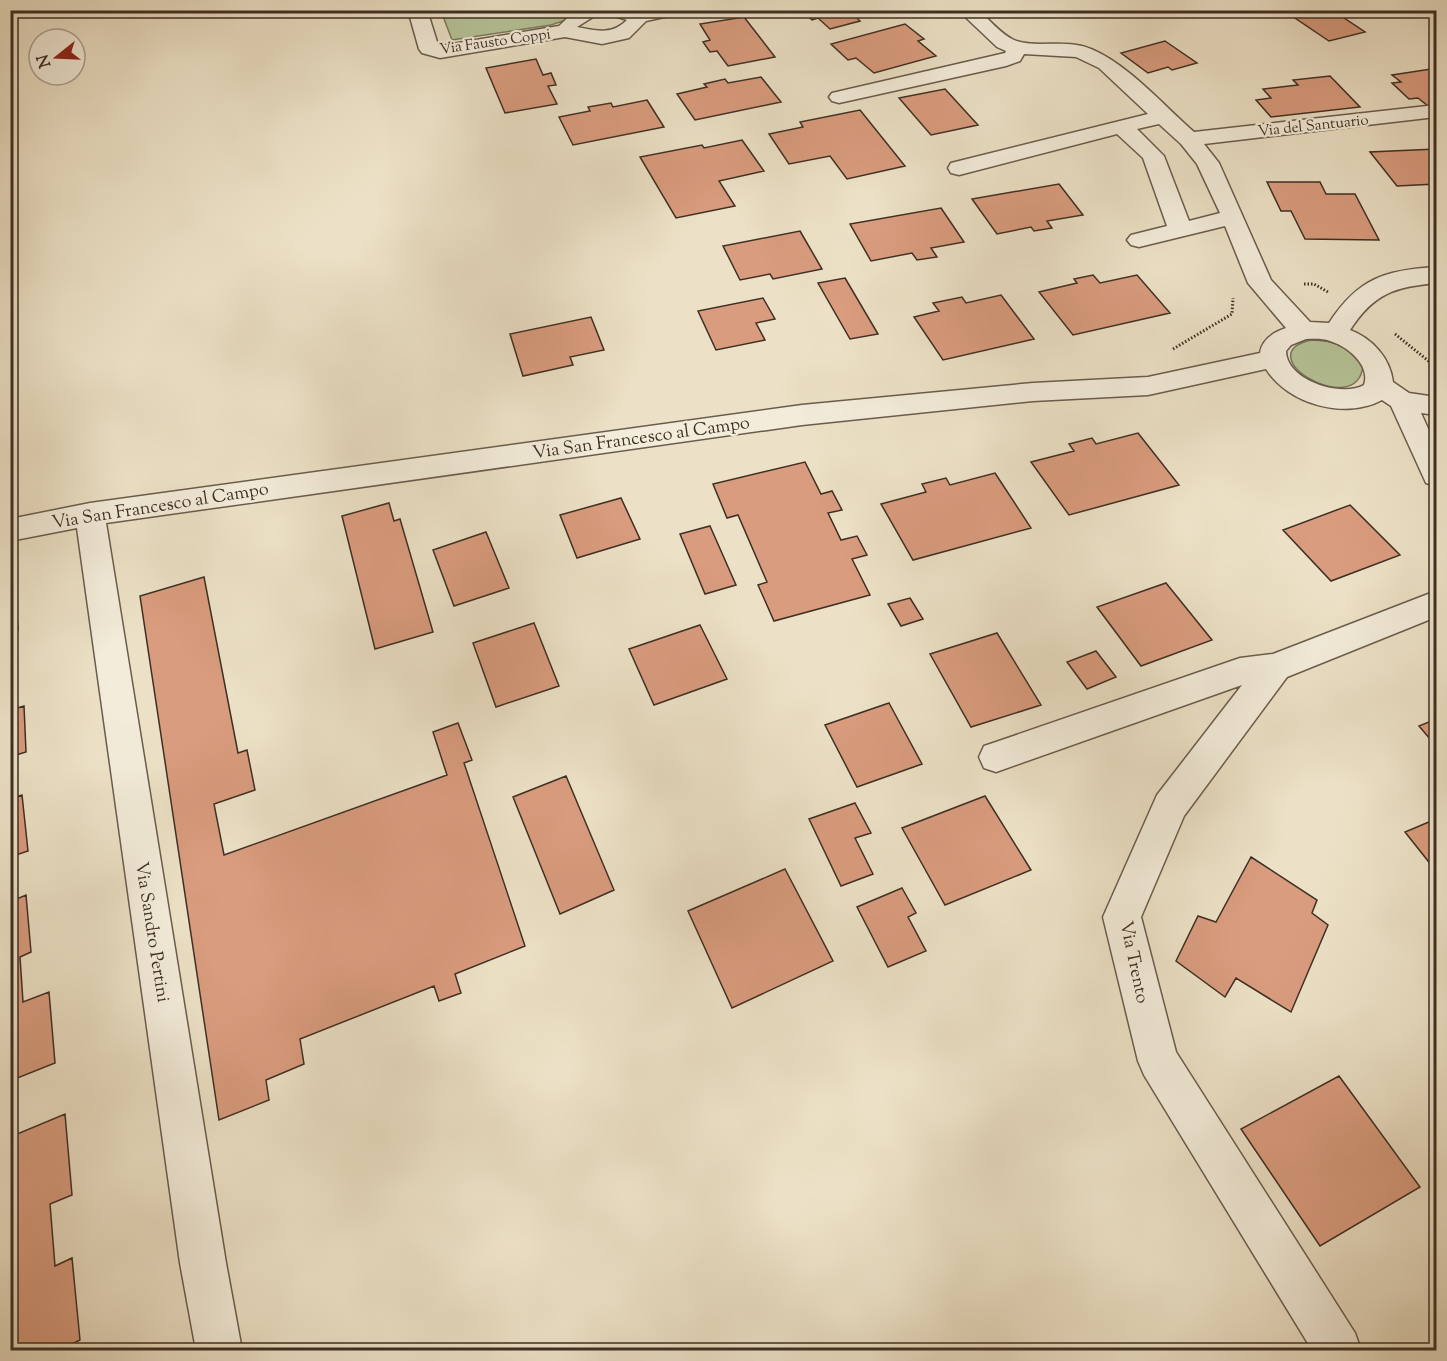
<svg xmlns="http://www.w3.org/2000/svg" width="1447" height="1361" viewBox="0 0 1447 1361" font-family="'Sorts Mill Goudy',serif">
<rect width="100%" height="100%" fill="#ece1c6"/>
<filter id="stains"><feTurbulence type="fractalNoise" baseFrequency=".00333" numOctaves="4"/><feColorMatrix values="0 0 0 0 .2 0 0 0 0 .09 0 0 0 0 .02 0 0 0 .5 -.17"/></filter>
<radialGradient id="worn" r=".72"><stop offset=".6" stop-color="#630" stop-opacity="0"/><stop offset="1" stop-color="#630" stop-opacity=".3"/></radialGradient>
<!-- green -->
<path fill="#b5c397" stroke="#7a795e" stroke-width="1.5" d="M441,11L570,10L571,11L566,20L551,25L452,40Z
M1311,340C1332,340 1352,347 1363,366C1357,421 1246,355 1311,340Z"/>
<!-- building -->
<path fill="#d99c7e" stroke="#3e2f25" stroke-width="1.5" d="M801,10H878L879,11L856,17L860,21L830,29L818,18L812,20Z
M1315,10H1332L1365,32L1329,41L1292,16Z
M744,17L775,57L728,66L717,51L710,52L703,42L710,40L700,24Z
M905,24L924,39L918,41L936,56L874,73L856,58L848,60L831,44Z
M1165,41L1197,63L1172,70L1168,67L1148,73L1121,53Z
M536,59L543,75L551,73L556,85L548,86L557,104L505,113L486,68Z
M1431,69L1436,74V105L1428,106L1418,98L1409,99L1392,83L1401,82L1392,75Z
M1330,76L1360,107L1271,117L1256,100L1271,98L1263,89L1298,85L1293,80Z
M761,77L781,102L695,120L677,94L707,87L704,84L725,79L728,83Z
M945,89L978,125L931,135L899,98Z
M647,100L664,127L573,145L559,117L590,111L588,107L611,103L613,107Z
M860,110L905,166L847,179L830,156L789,164L769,134L803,127L800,122Z
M742,140L764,171L719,181L735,206L676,218L640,157L702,145L704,148Z
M1436,149V184L1397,186L1370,152Z
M1267,182H1320L1326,194H1355L1379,240L1305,239L1291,211H1281Z
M1059,184L1083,215L1047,221L1052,228L1034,231L1031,227L997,234L972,199Z
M941,208L964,242L931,248L937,257L917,260L912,253L871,261L850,224Z
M800,231L822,269L773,279L770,274L740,280L723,246Z
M1093,275L1100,283L1137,275L1170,313L1073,335L1039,292L1077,283L1074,279Z
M845,278L878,334L850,339L818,283Z
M1001,295L1034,339L943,360L914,317L939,311L933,303L962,297L966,303Z
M763,298L775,319L756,323L765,340L716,350L698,311Z
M591,317L604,350L570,357L573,365L523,376L510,334Z
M1138,433L1179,485L1069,515L1031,462L1074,451L1069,444L1092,438L1096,444Z
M805,462L821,494L832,491L842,510L828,513L841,540L857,536L867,555L852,559L870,595L774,621L758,585L767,582L738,515L727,518L713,484Z
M995,473L1031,528L913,560L881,504L926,492L922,484L946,478L950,485Z
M621,498L640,539L577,558L560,515Z
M389,503L394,521L400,519L433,632L375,649L342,516Z
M1350,505L1400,555L1331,581L1283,530Z
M710,526L736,585L705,594L680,534Z
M486,532L509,588L454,606L433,550Z
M204,577L238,753L247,750L255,790L214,804L224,855L447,775L433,732L458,723L472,760L464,763L525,946L455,974L461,993L439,1001L434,986L300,1039L304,1064L266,1080L269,1100L219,1120L140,596Z
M1166,583L1212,640L1141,666L1097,607Z
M15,589L18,630L10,632V591Z
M910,598L923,619L901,626L888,604Z
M534,623L559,686L496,707L473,643Z
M700,625L727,679L654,705L629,649Z
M997,633L1041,705L971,727L930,654Z
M10,641L14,709L24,706L26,752L10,757Z
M1096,651L1116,677L1087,689L1067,662Z
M889,703L922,764L857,787L825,725Z
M1436,719V746L1419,726Z
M566,776L614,890L560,914L513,797Z
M22,795L28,851L10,857V799Z
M985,796L1031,870L945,905L902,828Z
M855,803L871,833L855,838L873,874L841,886L809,819Z
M1436,819V871L1405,832Z
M1251,857L1317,900L1312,913L1328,925L1291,1012L1236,978L1225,997L1176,961L1198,916L1216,922Z
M785,869L833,961L732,1008L688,911Z
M10,883L12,901L26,895L31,952L20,957L23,1002L49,992L55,1063L10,1081Z
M902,888L916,913L908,917L926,951L888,967L857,907Z
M1339,1076L1420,1187L1320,1246L1241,1129Z
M65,1114L72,1195L50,1204L55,1266L72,1258L80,1340L66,1347V1350H10V1137Z"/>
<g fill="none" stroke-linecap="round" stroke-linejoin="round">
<!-- minor casing -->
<g stroke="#6a5c4d" stroke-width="3">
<path id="minor" d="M408,10H427L438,45L440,46L559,26L576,10H604L577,27C597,31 612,35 627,20L612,15L610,10H680L678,14L646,21L629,38L602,44L565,37L440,58L422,53L419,49Z
M958,10H979C989,20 1001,34 1014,40C1034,49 1067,38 1091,49C1129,65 1163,105 1194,132L1436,105V117L1204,144L1219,163L1271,280L1310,322L1329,323C1358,279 1384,270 1436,267V283C1395,287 1374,293 1350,330C1373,339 1390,358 1393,382L1409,393L1436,397V415L1421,413L1436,446V486L1426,483L1391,406L1382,400C1345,420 1288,404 1266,369L1148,395L1033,401L802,425L106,523L226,1263L242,1350H196L180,1263L77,528L10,541V519L90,503L802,405L1033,383L1148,377L1260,353C1262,339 1274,332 1286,328L1248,283L1225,226L1139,247L1131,245L1127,240L1131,235L1167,226L1143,158L1117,134L959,175L951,173L948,168L951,163L1148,114L1099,68L1076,57L1024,54L1020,61L1006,66L839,103L832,101L829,97L832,93L1005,53L1006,51L997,47ZM1159,124L1181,144L1197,164L1220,213L1189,221L1164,156L1137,129ZM1306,339C1313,339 1322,338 1330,341C1347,346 1371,365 1364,385C1341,398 1286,380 1286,351L1291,345Z
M1436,591V617L1287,677L1184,816L1141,917L1176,1052L1355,1333L1361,1350H1312L1144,1075L1138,1061L1103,917L1157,795L1242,685L996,772L984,768L979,757L984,746L996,742L1240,658L1273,654Z"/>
</g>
<!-- path -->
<path stroke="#3e2f25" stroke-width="3" stroke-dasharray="1.5 2" stroke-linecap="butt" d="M1304,284H1314L1328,292
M1395,334L1436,367
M1173,349L1232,314L1233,298"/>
<!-- minor -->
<use href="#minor" fill="#f3ecda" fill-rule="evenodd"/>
</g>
<g text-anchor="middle" stroke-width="4.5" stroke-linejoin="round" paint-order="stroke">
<!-- far-street labels -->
<g font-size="15" fill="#3e2f25" stroke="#f3ecda">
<text transform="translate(495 41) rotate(-8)" y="5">Via Fausto Coppi</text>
<text transform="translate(1313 125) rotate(-6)" y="5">Via del Santuario</text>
</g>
<!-- street labels -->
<g font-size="18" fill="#3e2f25" stroke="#f3ecda">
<text transform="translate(641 437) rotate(-8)" y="6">Via San Francesco al Campo</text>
<text transform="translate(160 505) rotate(-9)" y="6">Via San Francesco al Campo</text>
<text transform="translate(153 932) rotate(81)" y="6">Via Sandro Pertini</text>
<text transform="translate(1135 962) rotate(78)" y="6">Via Trento</text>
</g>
</g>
<!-- margin -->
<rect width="1447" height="1361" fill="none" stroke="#ece1c6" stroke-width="36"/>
<rect x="12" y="12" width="1423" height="1337" fill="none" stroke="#3e2f25" stroke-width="3"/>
<rect x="18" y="18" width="1411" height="1325" fill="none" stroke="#3e2f25" stroke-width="1.5"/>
<!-- north arrow -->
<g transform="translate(57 57) rotate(252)"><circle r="28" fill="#f3ecda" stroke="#aba092" stroke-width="1.5"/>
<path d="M0-4.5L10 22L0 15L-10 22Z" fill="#8f2418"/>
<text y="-9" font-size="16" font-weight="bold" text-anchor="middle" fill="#3e2f25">N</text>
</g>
<rect width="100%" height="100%" filter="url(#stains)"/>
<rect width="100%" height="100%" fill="url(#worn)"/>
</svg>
